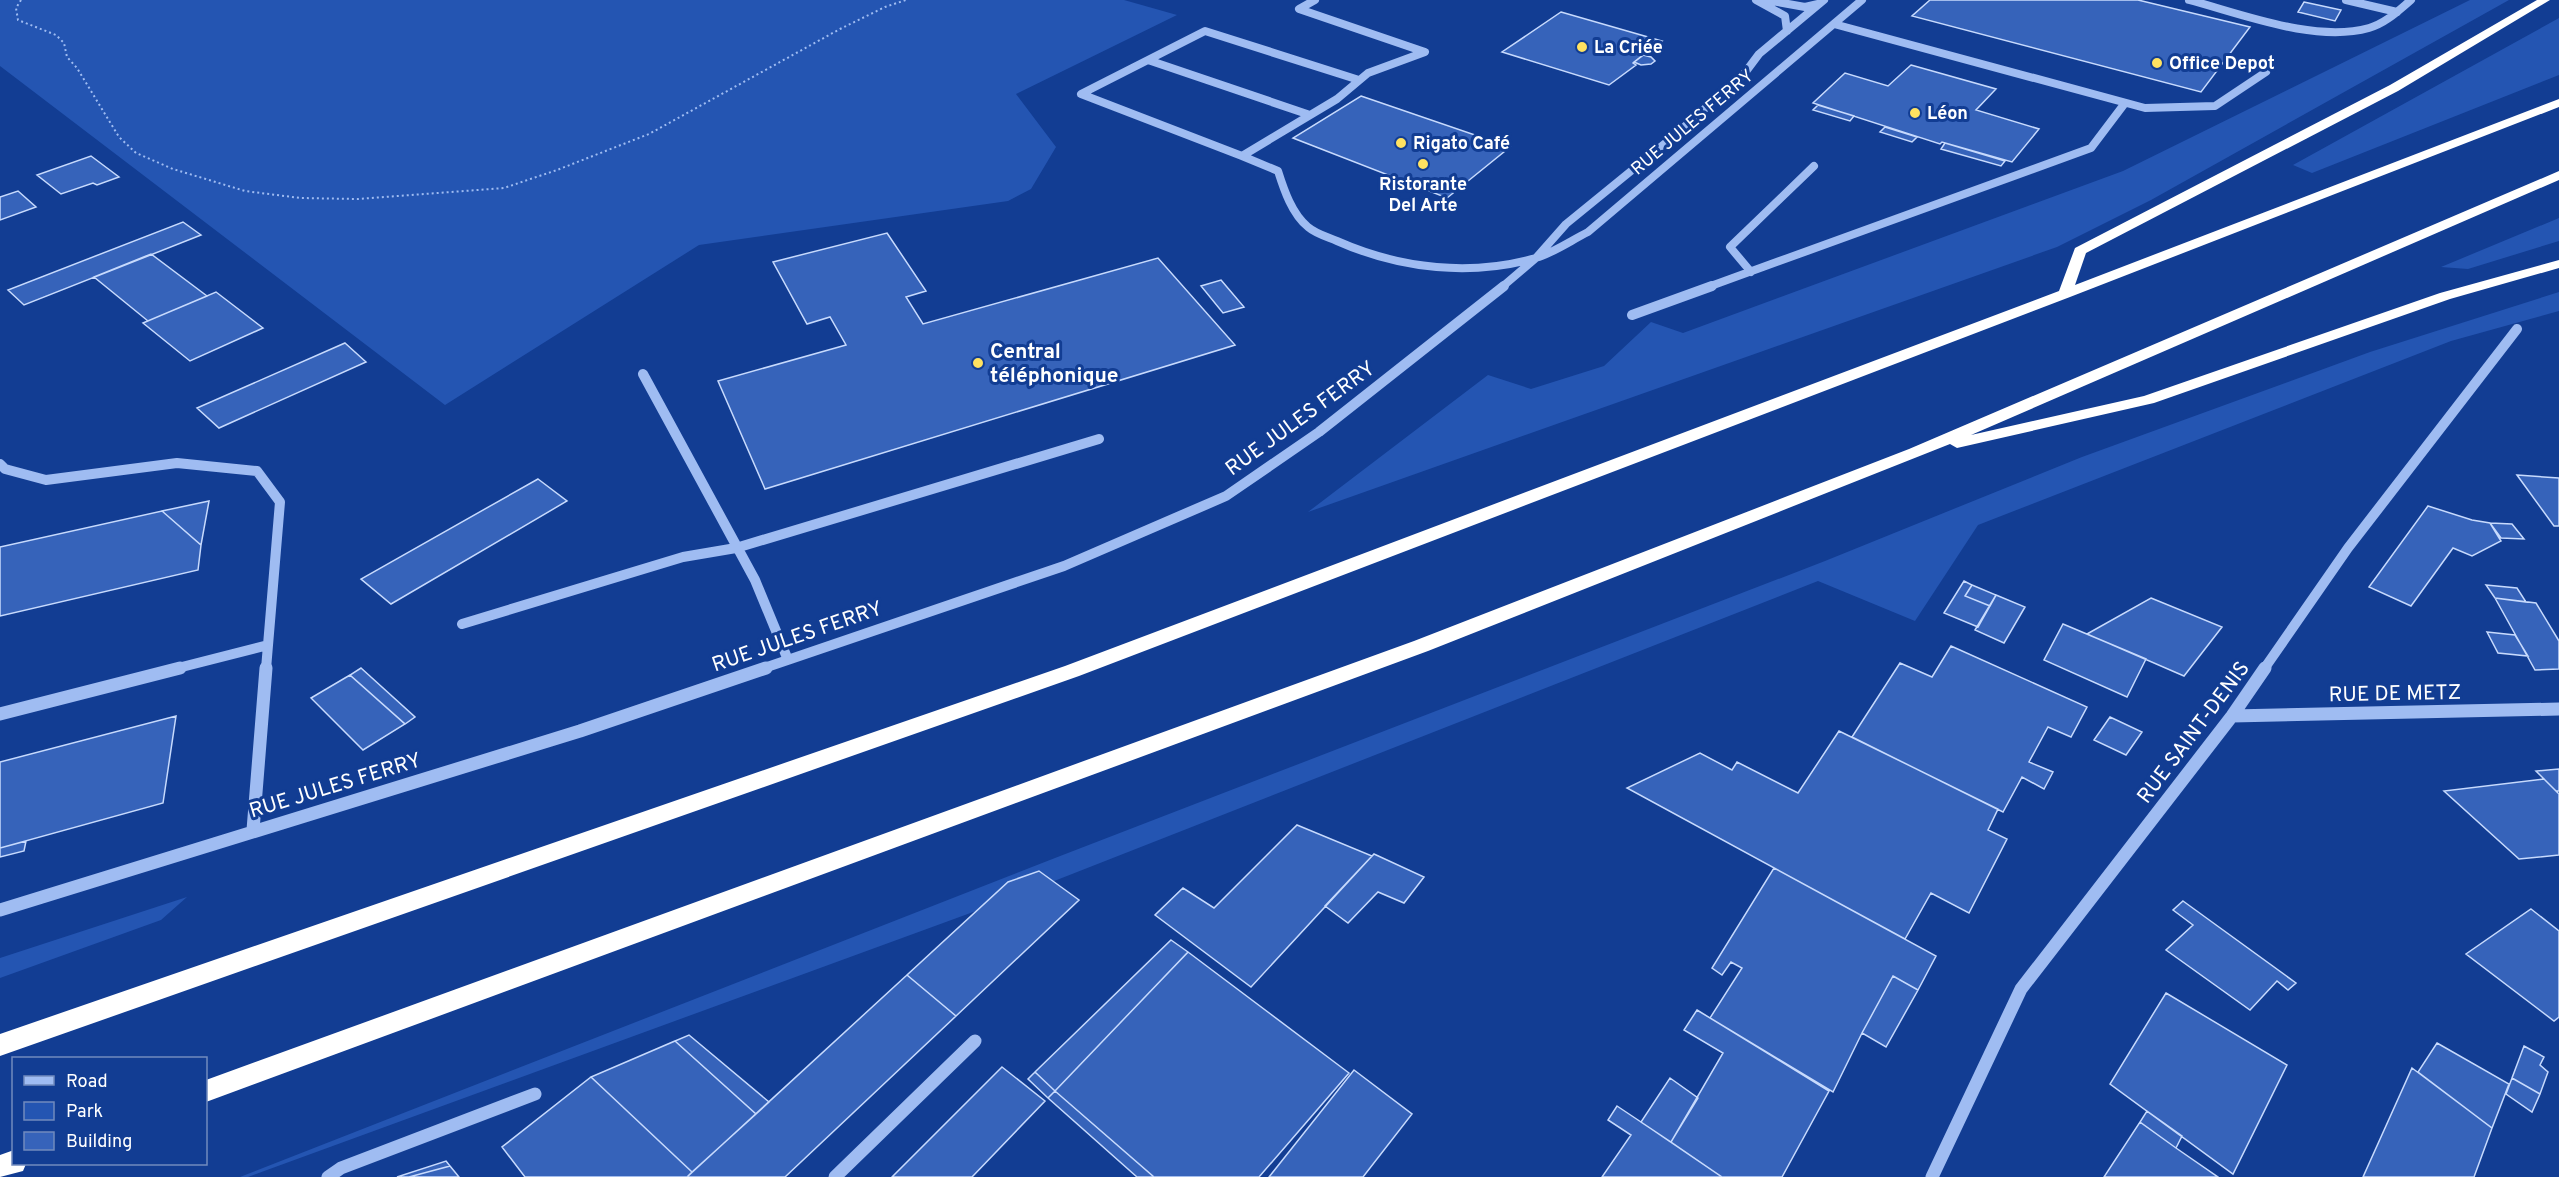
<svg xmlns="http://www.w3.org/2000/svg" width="2559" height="1177" viewBox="0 0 2559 1177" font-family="Overpass,sans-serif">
<rect width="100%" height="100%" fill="#123d93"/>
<!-- green -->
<path fill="#2455b2" d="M0,0H1124L1177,15L1016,94L1056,147L1031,189L1008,201L699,245L445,405L0,66Z
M2470,0H2509L2151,200L2057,247L1308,512L1488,375L1531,389L1604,366L1651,322L1683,333L2123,171Z
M2559,18V75L2312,173L2293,165Z
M2559,218V241L2468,269L2441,267Z
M2559,292V311L2451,341L1978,525L1915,621L1818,581L1006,900L248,1177H240L1055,858L1825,561L2082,457L2370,352Z
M187,897L161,920L0,978V958Z"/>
<!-- building -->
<path fill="#3663ba" stroke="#c7dafd" stroke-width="1.5" d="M1930,0H2138L2250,27L2201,92L1912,16Z
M2304,2L2341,10L2335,21L2298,12Z
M1561,12L1648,37L1662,41L1633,63L1636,65L1609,85L1502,52Z
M1643,55L1651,57L1655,61L1651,64L1641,65L1634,62Z
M1911,65L1996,89L1976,110L2039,129L2012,162L1942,142L1940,144L1813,103L1845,73L1888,86Z
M1361,96L1510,147L1447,198L1293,138Z
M1818,105L1854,116L1850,121L1813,110Z
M1885,127L1917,137L1912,142L1880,132Z
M1945,143L2005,161L2001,166L1941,149Z
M91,156L119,177L97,185L93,183L61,194L37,175Z
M18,191L36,207L0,220V197Z
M183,222L201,235L24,305L8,290Z
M887,233L926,291L906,297L923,324L1158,258L1235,345L765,489L718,381L846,345L830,317L807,324L773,262Z
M151,254L207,296L148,321L94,277Z
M1221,280L1244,307L1223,313L1201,286Z
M216,292L263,328L190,361L143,323Z
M345,343L366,362L219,428L197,408Z
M2517,475L2559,478V526H2554Z
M538,479L567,501L391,604L361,579Z
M209,501L201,545L162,511Z
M2428,506L2472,520L2490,523L2501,541L2472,556L2453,548L2411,606L2369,587Z
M162,511L201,545L198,570L0,616V547Z
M2490,523L2512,524L2524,539L2501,538Z
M1964,581L1972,585L1965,596L1990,606L1978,627L1944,613Z
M1972,585L1996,595L1990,606L1965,596Z
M2486,585L2517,588L2526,602L2495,598Z
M1996,595L2025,607L2004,643L1975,630Z
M2151,598L2222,627L2184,676L2087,634Z
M2495,598L2536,603L2559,641V669L2535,670Z
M2063,624L2146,659L2127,697L2044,660Z
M2487,632L2515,635L2528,656L2498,653Z
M1951,646L2087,707L2071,737L2048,727L2029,762L2053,772L2044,789L2022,777L2003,812L1852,737L1900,663L1932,677Z
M361,668L415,717L405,724L350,675Z
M350,675L405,724L363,750L311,698Z
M176,716L163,803L0,848V762Z
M2110,717L2142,732L2126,755L2094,740Z
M1839,731L1998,809L1988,830L2007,839L1969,913L1931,893L1905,939L1627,788L1700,753L1732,770L1737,762L1798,793Z
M2559,769V791H2556L2536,771Z
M2544,779L2559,794V855L2519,859L2444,791Z
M1297,825L1372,856L1251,987L1155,915L1183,888L1214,908Z
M26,841L24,851L0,857V848Z
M1374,854L1424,877L1404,903L1378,892L1348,923L1325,906Z
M1774,868L1936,956L1918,990L1893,976L1862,1033L1833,1092L1710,1018L1742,968L1731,962L1722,975L1712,968Z
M1039,871L1079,900L956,1016L907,975L1008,882Z
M2183,901L2296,983L2288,990L2277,981L2250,1010L2166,950L2193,925L2173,910Z
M2531,909L2559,931V1017L2554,1021L2466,954Z
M1171,940L1188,952L1055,1091L1035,1072Z
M1188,952L1349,1073L1259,1177H1154L1055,1091Z
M907,975L956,1016L785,1177H687Z
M1893,976L1918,990L1886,1047L1862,1033Z
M2166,993L2287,1065L2233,1174L2110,1084Z
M1697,1010L1829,1091L1782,1177H1722L1671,1142L1723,1053L1684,1030Z
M689,1035L769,1102L756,1114L675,1041Z
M675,1041L756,1114L692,1172L591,1077Z
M2437,1043L2509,1084L2492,1128L2418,1072Z
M2524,1046L2544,1057L2540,1065L2548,1072L2540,1094L2512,1078Z
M1002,1067L1045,1101L972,1177H892Z
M2412,1068L2492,1128L2474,1177H2363Z
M1354,1070L1412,1114L1363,1177H1269Z
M1035,1072L1055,1091L1048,1098L1028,1079Z
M591,1077L692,1172L687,1177H525L502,1147Z
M1670,1078L1698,1098L1671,1142L1641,1122Z
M2512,1078L2540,1094L2532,1112L2506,1094Z
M1055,1091L1154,1177H1137L1048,1098Z
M1617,1106L1641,1122L1722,1177H1602L1631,1135L1608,1120Z
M2147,1111L2182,1136L2176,1148L2140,1122Z
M2140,1122L2176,1148L2218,1177H2104Z
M446,1161L450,1166L409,1177H397Z
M450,1166L459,1177H409Z"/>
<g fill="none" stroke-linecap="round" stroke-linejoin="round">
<!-- path -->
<path stroke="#9fbcf2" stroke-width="2" stroke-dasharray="2 3" stroke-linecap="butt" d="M21,0L16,8L18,20L56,35L64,43L67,57L77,68L119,137L136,153L173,169L245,191L300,198L358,199L504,188L557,170L649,134L840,29L885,7L906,0"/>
<!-- minor-far2 -->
<path stroke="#9fbcf2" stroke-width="8" d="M1315,0L1299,9L1425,52L1368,73L1337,99L1242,156L1278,171C1284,190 1292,214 1308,227C1316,234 1328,237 1337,241C1400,269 1472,277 1539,257C1556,251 1572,240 1588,232L1862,0
M1756,0L1785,16L1787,31
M1766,0L1805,7L1818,4
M2189,0C2242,14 2315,43 2369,28C2386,23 2398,11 2411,0
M2346,0L2397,12
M1834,24L2145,108L2215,106L2266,72
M1148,60L1310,115
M1242,156L1081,94L1205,31L1359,80
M1751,272L1730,247L1814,166
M1502,287L1536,258L1566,224L1674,136L1744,74L1759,54L1824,0
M1708,287L2091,148L2125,103"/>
<!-- minor-far1 -->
<path stroke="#9fbcf2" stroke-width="10" d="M1632,315L1712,286
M643,374L755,580L788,660
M0,464L5,469L46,480L177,463L257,471L280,502L266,669
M462,624L683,557L736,548L1099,439
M174,669L268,645
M761,669L1064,566L1226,496L1319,432L1504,286
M2264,669L2348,548L2517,329"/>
<!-- minor -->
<path stroke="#9fbcf2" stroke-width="13" d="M0,714L180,668
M2232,716L2559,709
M253,830L266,668
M0,910L580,731L766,668
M328,1177L341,1168L535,1094
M835,1177L975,1041
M1932,1177L2021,989L2232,716L2265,668"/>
<!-- highway -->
<path fill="#fff" fill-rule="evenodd" d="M2537,0H2550L2398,91L2086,253L2075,285L2559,99V107L2070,297L1079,676L0,1056V1034L1065,666L2059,291L2075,248L2390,85Z
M2559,171V180L1971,435L2144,396L2440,293L2559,260V268L2450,299L2154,403L1957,448L1950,444L1428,651L206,1102V1080L1414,641L1909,449Z
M14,1150V1164H26L23,1171L0,1177V1155Z"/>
</g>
<!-- markers -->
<g fill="#ffe261" stroke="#123d93" stroke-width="2">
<circle cx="1582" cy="47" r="6"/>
<circle cx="2157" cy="63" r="6"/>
<circle cx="1915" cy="113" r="6"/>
<circle cx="1401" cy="143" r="6"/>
<circle cx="1423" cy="164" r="6"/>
<circle cx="978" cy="363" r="6"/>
</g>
<g text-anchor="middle" stroke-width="6" stroke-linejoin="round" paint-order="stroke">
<!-- far-poi labels -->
<g font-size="18" font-weight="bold" fill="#fff" stroke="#123d93" text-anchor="start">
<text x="1594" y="53">La Criée</text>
<text x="2169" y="69">Office Depot</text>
<text x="1927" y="119">Léon</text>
<text x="1413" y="149">Rigato Café</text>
<text x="1423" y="190" text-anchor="middle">Ristorante<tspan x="1423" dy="21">Del Arte</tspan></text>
</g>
<!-- far-street labels -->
<g font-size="18" fill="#fff" stroke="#123d93">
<text transform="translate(1692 122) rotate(-40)" y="6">RUE JULES FERRY</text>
</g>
<!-- poi labels -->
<g font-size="21" font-weight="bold" fill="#fff" stroke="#123d93" text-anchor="start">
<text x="990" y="358">Central<tspan x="990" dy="24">téléphonique</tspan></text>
</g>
<!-- street labels -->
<g font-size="21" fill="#fff" stroke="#123d93">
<text transform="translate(1300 418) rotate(-36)" y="7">RUE JULES FERRY</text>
<text transform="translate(797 636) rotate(-19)" y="7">RUE JULES FERRY</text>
<text transform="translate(2395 693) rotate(-1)" y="7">RUE DE METZ</text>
<text transform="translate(2193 732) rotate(-53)" y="7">RUE SAINT-DENIS</text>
<text transform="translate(335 785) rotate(-17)" y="7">RUE JULES FERRY</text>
</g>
</g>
<!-- legend -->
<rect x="12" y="1057" width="195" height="108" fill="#123d93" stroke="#718bbe" stroke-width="1.5"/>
<rect x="24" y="1076" width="30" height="9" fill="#9fbcf2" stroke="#718bbe" stroke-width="1.5"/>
<text x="66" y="1087" font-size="18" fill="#ffffff">Road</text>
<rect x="24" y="1102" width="30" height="18" fill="#2455b2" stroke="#718bbe" stroke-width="1.5"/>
<text x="66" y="1117" font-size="18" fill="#ffffff">Park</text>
<rect x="24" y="1132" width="30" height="18" fill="#3663ba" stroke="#718bbe" stroke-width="1.5"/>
<text x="66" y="1147" font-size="18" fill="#ffffff">Building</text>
</svg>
